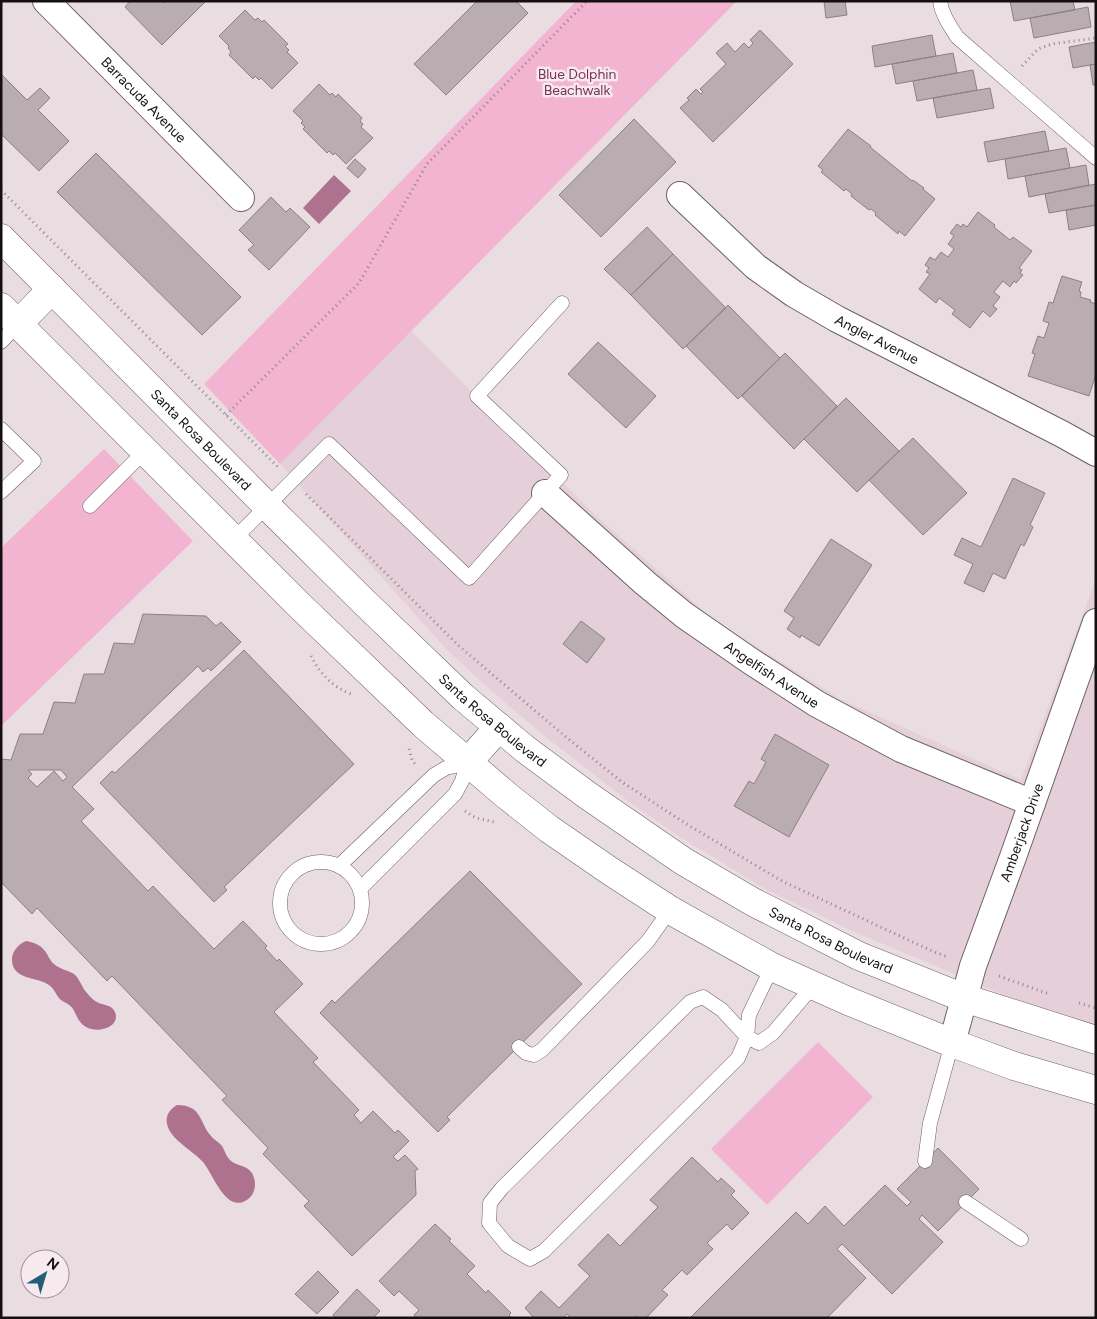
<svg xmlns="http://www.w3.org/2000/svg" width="1097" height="1319" viewBox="0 0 1097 1319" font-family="Figtree,sans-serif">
<rect width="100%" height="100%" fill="#eadde2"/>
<!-- built -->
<path fill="#e5d0d9" d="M411,331L594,514L714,620L842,700L1021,780L1096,579V1025L1018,1001L850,930L767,890L683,839L629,802L547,738L489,689L447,650L280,464Z"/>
<!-- green -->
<path fill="#f3b4d1" d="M576,1H737L280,464L204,384Z
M104,449L193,541L1,726V548Z
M818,1042L873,1097L767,1205L711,1149Z"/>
<!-- water -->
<path fill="#ae728e" d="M334,175L351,191L319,224L303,208Z
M26,941C33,942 41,945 45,951C48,955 50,961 54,964C59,969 68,970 74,974C80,979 82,988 87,993C90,997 94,1001 99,1003C104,1005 112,1005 115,1012C121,1027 98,1034 86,1027C78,1022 77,1016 73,1009C70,1004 65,1003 61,1000C56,996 55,989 49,985C37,976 11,981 12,958C13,950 19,944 26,941Z
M177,1105C202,1105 199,1122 211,1136C214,1140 219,1142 222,1146C225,1151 226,1156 230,1160C236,1166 247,1165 252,1173C256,1181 256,1188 252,1195C249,1199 247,1200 243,1202C224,1209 212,1172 203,1162C193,1151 172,1140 168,1127C164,1117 169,1110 177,1105Z"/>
<!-- building -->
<path fill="#b9adb2" stroke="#8b8085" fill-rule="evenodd" d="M130,1H163L164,3L166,1H206L162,45L125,7Z
M477,1H516L528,13L446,95L414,64Z
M824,1H845L847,15L826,18Z
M1010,1H1073L1075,10L1014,21Z
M1088,7L1091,27L1034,38L1030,18Z
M245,10L255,20L258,18L262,22L264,20L288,44L285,46L289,50L287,52L298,63L272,89L261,78L259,80L255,76L253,79L229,55L231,52L228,48L229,46L219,36Z
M760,30L793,64L713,142L680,108L689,100L687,98L696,89L701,94L703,92L700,89L726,64L716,53L727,43L735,52L744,43L749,48L753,43L750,40Z
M932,35L936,56L875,67L872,46Z
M1096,42V64L1073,68L1069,47Z
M953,53L957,73L896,84L892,64Z
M1096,64V85H1093L1090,65Z
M973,70L977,90L917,101L913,81Z
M1,74L27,100L40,88L50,98L38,110L69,141L39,171L1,134Z
M319,84L330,95L332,93L336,97L338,94L362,118L360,121L363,124L361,127L373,138L346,164L335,153L333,155L329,151L327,153L303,129L305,127L301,123L303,121L293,111Z
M990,88L994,108L937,118L933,98Z
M634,119L676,162L601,237L559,195Z
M848,129L871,146L870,147L912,181L913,180L924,188L923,189L935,199L905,236L899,231L898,234L875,215L876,213L871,209L869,210L851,196L852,194L846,189L844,191L821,172L823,170L818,166Z
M1045,131L1049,151L988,162L984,142Z
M1066,148L1070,168L1008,179L1005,159Z
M96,153L241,297L202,335L57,192Z
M355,159L366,169L358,178L347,168Z
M1086,165L1089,185L1029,197L1025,176Z
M1096,184V205L1049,213L1045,194Z
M271,197L286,212L290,208L310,227L269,270L248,250L254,245L239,230Z
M1096,205V225L1069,230L1066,210Z
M978,212L995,225L994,227L1010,240L1013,237L1032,251L1019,268L1022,270L1020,273L1023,275L1016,283L1014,281L1010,287L1003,281L994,292L1000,297L993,306L997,309L990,317L983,311L970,328L952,314L955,310L939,298L936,303L919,289L930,274L926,272L929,268L925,265L930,257L935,260L941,252L948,257L954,249L948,244L954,236L950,233L957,224L961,227L963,224L967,227Z
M647,227L673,254L631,295L604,269Z
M673,254L726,308L683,349L631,295Z
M1062,276L1082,282L1079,291L1081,292L1080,297L1091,300L1090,302L1096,304V377H1095L1089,396L1028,376L1035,354L1032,353L1038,336L1044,338L1049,323L1043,321L1049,302L1053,303Z
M728,305L780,358L738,399L686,346Z
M598,342L656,396L626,428L568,374Z
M785,353L837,406L794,449L742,396Z
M846,398L899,451L857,492L804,439Z
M913,438L967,493L923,535L869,480Z
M1013,478L1045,493L1030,525L1033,527L1024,546L1021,544L1005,579L993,573L984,592L964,583L973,564L954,555L962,538L981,547Z
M831,539L872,565L819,646L801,635L800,638L787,629L794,618L784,611Z
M143,614L206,616L216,626L221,622L241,642L211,671L208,668L203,672L198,666L72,787L94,809L81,821L148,891L153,886L214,949L243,921L267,946L265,948L277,961L279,959L303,984L274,1012L318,1058L313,1062L359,1110L354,1115L361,1123L373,1111L395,1133L398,1130L409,1141L393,1157L398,1161L405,1155L418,1169L415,1171L416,1195L352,1256L304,1206L309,1201L263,1154L268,1148L222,1100L227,1096L112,976L107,981L37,908L32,914L1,882V759L11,760L20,734H43L54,702L75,703L84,674H104L114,643L134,644ZM28,770H61L67,777L63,781L54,771L37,787L28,778L32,774Z
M581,621L605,639L587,663L563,644Z
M244,650L354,764L224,887L227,890L214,902L100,783L112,771L115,773Z
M775,734L829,765L789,837L734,806L749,781L754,784L766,762L761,759Z
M470,871L582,984L447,1117L450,1120L438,1132L320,1013L332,1000L335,1003Z
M938,1148L979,1189L938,1231L922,1215L919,1219L943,1242L892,1294L842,1244L837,1249L866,1278L827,1318H690L796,1212L808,1224L825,1206L844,1226L885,1185L907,1206L911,1202L897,1189Z
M692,1157L718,1182L721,1178L735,1191L731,1195L749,1213L732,1230L727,1224L707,1243L713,1249L687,1275L682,1270L662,1290L668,1295L646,1318H637L636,1316L635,1318H571L567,1314L563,1318H534L525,1308L541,1291L559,1308L590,1276L578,1265L608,1234L620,1246L658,1207L650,1200Z
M435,1224L451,1239L449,1241L475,1266L467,1274L486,1293L488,1290L511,1313L509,1315L512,1318H416L414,1315L419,1310L399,1291L394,1296L379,1281Z
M318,1271L339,1292L317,1314L295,1294Z
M357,1289L380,1311L373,1318H336L333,1315Z"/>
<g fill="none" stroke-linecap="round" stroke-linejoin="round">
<!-- service casing -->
<g stroke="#6c6166" stroke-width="15">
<path id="service" d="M940,1C942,15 950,26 957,37L1096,158
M1,342L18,324
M1,429L34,461L1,492
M90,506L145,451
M234,539L329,444L469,578L561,475L477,396L562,303
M280 903a41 41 0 1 1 82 0a41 41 0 1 1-82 0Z
M339,866L434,775L446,768L467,763L462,781L455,794L360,889
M772,967L749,1015L747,1037L759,1043L773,1033L813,986
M703,997L722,1010L747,1037L738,1058L544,1251L530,1259L508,1246L489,1223L490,1203L502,1188L690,1002Z
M519,1047L526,1053L534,1055L542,1050L648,941L670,910
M925,1161L930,1123L952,1043
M966,1202L1021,1239"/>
</g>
<!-- minor casing -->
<g stroke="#6c6166" stroke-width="28">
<g id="minor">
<path id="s1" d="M46,1L241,198"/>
<path id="s2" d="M680,195L756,267L794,294L837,319L1062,434L1096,453"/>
<path id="s3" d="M545,493L645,583L684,615L749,660L817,704L901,749L1032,803"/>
<path id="s4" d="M952,1043L973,966L1013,857L1096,622"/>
</g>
</g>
<!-- tertiary casing -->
<g stroke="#6c6166" stroke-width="29">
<g id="tertiary">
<path id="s5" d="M1,238L267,506L364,602L463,697L525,749L587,795L683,861L753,902L859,956L964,998L1096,1040"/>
<path d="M1,307L300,606L423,724L506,795L549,829L610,871L670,910L772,967L848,1001L952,1043L1014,1066L1096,1090"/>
<path d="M18,324L52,289"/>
<path d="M467,763L499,727"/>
</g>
</g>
<!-- path -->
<path stroke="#8f8689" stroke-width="3" stroke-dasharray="1 4" stroke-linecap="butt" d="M1022,66L1038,49L1052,44L1096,38
M1,190L278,467
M226,415L359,283L427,164L587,1
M306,494L459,646L566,737L622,782L688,825L782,881L932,951L948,957
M311,656C320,674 333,687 351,694
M409,749L412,760L415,764
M465,811L476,818L494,822
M999,976L1049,994
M1079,1003L1096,1008"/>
<!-- service -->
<use href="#service" stroke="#fff" stroke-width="14"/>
<!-- minor -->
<use href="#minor" stroke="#fff" stroke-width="26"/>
<!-- tertiary -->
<use href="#tertiary" stroke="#fff" stroke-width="28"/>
</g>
<g text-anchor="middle" stroke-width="5" stroke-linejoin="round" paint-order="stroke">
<!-- park labels -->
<g font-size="14" fill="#7b3057" stroke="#f7eaef">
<text x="577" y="79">Blue Dolphin<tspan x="577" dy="16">Beachwalk</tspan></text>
</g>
<!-- street labels -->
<g font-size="14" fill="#141011" stroke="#f7eaef">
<text dy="5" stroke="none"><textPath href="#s1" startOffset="139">Barracuda Avenue</textPath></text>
<text dy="5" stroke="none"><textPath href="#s2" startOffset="246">Angler Avenue</textPath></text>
<text dy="5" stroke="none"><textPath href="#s5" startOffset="284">Santa Rosa Boulevard</textPath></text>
<text dy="5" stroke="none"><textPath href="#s3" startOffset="291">Angelfish Avenue</textPath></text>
<text dy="5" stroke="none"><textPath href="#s5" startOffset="689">Santa Rosa Boulevard</textPath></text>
<text dy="5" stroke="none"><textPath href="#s4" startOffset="222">Amberjack Drive</textPath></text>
<text dy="5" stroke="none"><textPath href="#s5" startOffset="1094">Santa Rosa Boulevard</textPath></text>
</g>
</g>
<!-- border -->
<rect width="1097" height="1319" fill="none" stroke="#141011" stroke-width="5"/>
<!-- north arrow -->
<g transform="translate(45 1274) rotate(38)"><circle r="24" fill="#f7eaef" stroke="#9c9396"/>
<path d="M0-4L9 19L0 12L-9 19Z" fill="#215f76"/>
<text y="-8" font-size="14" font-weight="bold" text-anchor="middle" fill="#141011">N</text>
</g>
</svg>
